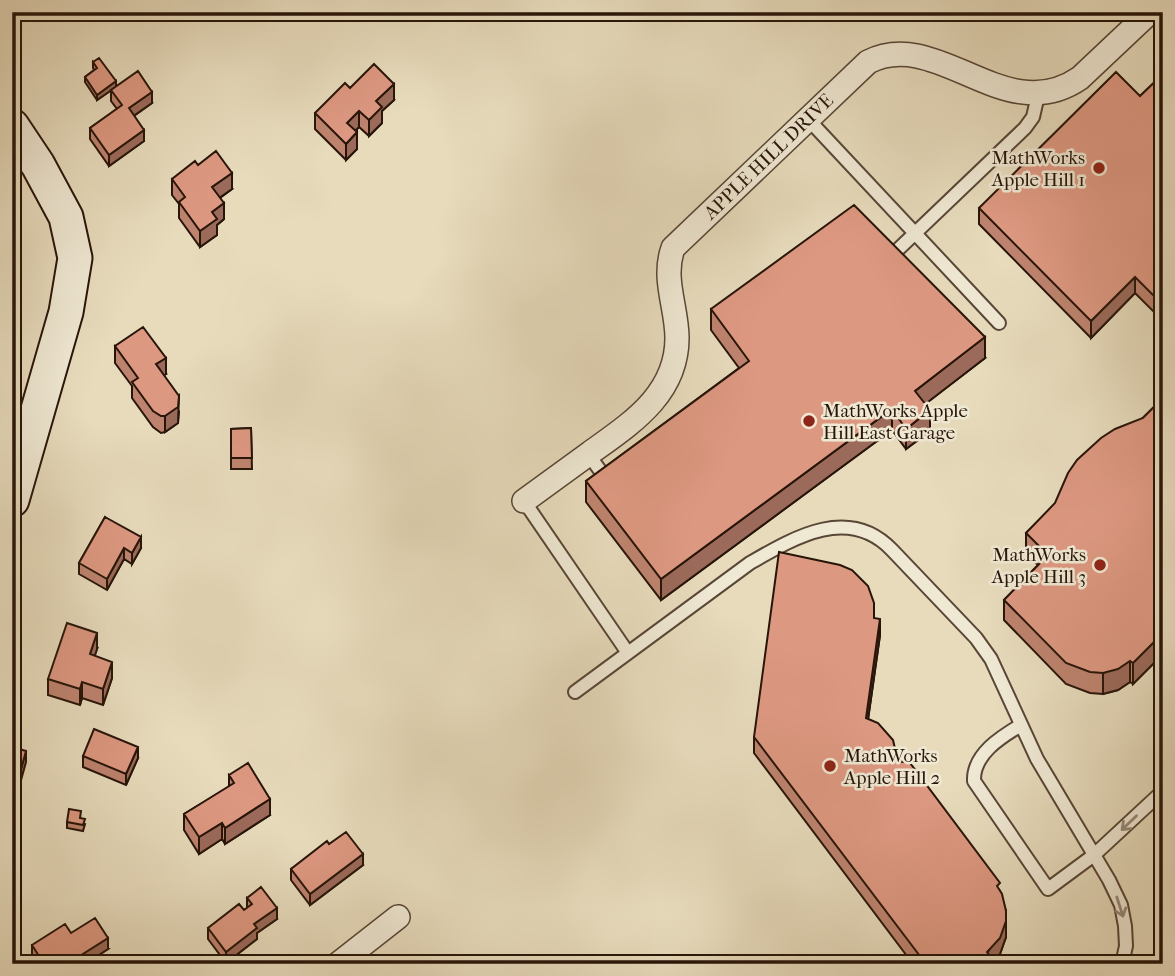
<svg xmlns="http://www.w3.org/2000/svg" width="1175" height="976" viewBox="0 0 1175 976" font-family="'IM FELL French Canon',serif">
<rect width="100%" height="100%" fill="#e7dbbc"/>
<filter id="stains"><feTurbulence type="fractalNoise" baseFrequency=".00286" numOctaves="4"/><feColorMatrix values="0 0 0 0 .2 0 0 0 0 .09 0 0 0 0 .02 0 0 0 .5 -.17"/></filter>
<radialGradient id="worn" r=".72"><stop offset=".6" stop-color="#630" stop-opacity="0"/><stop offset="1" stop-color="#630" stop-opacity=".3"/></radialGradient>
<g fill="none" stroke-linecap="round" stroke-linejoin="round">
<!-- lane casing -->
<g stroke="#584636" stroke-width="16">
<path id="lane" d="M807,118L999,323
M888,259L1025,128L1033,117L1038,95
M588,454L610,484
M524,501L628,653
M575,692L750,563C795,537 849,505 892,550L976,638L991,659L1037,759L1109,880L1121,905L1125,926L1126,946L1122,964
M1021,725C1001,737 973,754 974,781L1048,889L1094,855L1163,791"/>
</g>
<!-- street casing -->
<g stroke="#584636" stroke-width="26">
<path id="street" d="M524,501C546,485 568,469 590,453C630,424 677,395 677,338C677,307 662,279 673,248L868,62C938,26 1005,130 1080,78L1150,12
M338,964L398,917"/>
</g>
<!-- secondary casing -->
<g stroke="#281509" stroke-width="37">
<path id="secondary" d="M12,126L38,165L66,217L75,258L66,312L12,500"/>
</g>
<!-- lane -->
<use href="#lane" stroke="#efe8d3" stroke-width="12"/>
<!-- street -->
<use href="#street" stroke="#efe8d3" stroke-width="23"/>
<!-- secondary -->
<use href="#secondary" stroke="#efe8d3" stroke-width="33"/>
</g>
<!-- wall -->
<path fill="#be836f" stroke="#281509" stroke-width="2" d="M93,62L116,87L152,103L134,116L144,141L109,166L90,139V128L117,109L111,101V90L97,100L85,82V77L94,70L93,68Z
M1163,74V312L1158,316L1135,293L1091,338L979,224V208L1140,96Z
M350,88L394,100L382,111V123L369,136L359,127L355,131L357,149L346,160L315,129V113Z
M172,179L232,189L220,198L224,219L217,225V235L200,247L179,218V204L172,195Z
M711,309L985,358L925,404L930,431L906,449L892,430L661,600L586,502V481L739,368L711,330Z
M115,346L166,374L164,375L179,412L178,423L165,432L161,433L153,427L132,398V386L115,363Z
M1163,398V654L1133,684L1130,682L1118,690L1103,694L1090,693L1066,684L1004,620V600L1038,565L1026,554V533Z
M251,428L252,469H231V429Z
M105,517L141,548L132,564L124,559L107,590L79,574V563Z
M874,618L880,635L868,719L898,761L1000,891L1006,911V937L1000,954L991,964H913L754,753V737Z
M97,649L94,656L112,678L103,705L82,698L80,705L48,695V679Z
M83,756L138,758L126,785L83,767Z
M229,775L270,815L225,844L222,839L199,854L184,830V814L229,787Z
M67,822L85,824L83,831L67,828Z
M329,844L363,865L310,905L291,880V869Z
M247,898L277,919L257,933V939L226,963L208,939V928L244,910L247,908Z
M32,945L108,949L85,964H37L32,956Z"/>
<!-- shaded-wall -->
<path fill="#9b6a5a" stroke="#281509" stroke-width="2" d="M116,81V87L97,100V95Z
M394,84V100L382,111V123L369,136V120L376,101Z
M152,92V103L129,119V108Z
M359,111V127L347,139V123Z
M144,130V141L109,166V155Z
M357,132V149L346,160V144Z
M232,173V189L212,203V187Z
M224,203V219L217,225V235L200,247V231L212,212Z
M1135,277V293L1091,338V321Z
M1163,295V312L1158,316V300Z
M985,337V358L915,412V391Z
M166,358V374L156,380V364Z
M179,396L178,423L165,432V416Z
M892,409V430L661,600V579Z
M930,410V431L906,449V429Z
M141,537V548L132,564V553Z
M124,548V559L107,590V579Z
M880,619V635L866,734V718Z
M97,633V649L90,671V654Z
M1163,633V654L1133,684V663Z
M1130,661V682L1118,690L1103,694V673Z
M112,662V678L103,705V689Z
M82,682V698L80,705V689Z
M138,747V758L126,785V774Z
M26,751V762L13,809V798Z
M270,799V815L225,844V828Z
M222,823V839L199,854V837Z
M363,854V865L310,905V894Z
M277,908V919L257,933V939L226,963V952L254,924Z
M1006,921V937L1000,954L991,964H981Z
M108,938V949L85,964H67Z"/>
<!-- building -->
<path fill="#dd9881" stroke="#281509" stroke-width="2" d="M99,58L116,81L97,95L85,77L97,68L93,62Z
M374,64L394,84L376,101L382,107L369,120L359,111L347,123L357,132L346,144L315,113L345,83L350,88Z
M138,71L152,92L129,108L144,130L109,155L90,128L122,105L111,90Z
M1116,72L1140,96L1163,74V295L1158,300L1135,277L1091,321L979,208Z
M216,151L232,173L212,187L224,203L212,212L217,219L200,231L179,202L185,197L172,179L195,161L198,165Z
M854,205L985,337L915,391L930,410L906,429L892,409L661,579L586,481L749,361L711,309Z
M143,327L166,358L156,364L179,396L178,407L165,416H161L153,411L132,382L138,378L115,346Z
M1163,398V633L1133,663L1130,661L1118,669L1103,673L1090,672L1066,663L1004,600L1048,555L1026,533L1055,503L1068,473L1077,460L1101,438L1115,429L1143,418Z
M251,428L252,458H231V429Z
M105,517L141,537L132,553L124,548L107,579L79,563Z
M779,552L840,565L852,570L868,586L874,603V618L880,619L866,718L878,723L893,740L898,761L910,763L1000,883L997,886L1002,894L1006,911V921L1000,938L987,952L990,956L981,964H926L754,737Z
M67,623L97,633L90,654L112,662L103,689L82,682L80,689L48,679Z
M94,729L138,747L126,774L83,756Z
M12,747L26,751L13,798L12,797Z
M248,763L270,799L225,828L222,823L199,837L184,814L234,783L229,775Z
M69,809L81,811L80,818L85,819L83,825L67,822Z
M346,832L363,854L310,894L291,869L327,841L329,844Z
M261,887L277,908L254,924L257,928L226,952L208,928L239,904L244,910L252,904L247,898Z
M95,918L108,938L67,964H44L32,945L65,924L71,933Z
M423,960L426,964H418Z"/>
<!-- one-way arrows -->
<defs><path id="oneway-shaft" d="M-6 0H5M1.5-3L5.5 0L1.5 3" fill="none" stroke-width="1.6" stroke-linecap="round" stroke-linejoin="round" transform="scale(1.75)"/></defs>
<g stroke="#958978">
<use href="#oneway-shaft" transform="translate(1129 823) rotate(136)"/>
<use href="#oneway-shaft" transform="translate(1120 907) rotate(72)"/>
</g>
<!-- markers -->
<g fill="#8f2418" stroke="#efe8d3" stroke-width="2.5">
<circle cx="1099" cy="168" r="7"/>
<circle cx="809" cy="421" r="7"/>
<circle cx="1100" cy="565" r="7"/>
<circle cx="830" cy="766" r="7"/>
</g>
<g text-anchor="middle" stroke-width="5" stroke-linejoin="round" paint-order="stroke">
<!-- street labels -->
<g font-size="19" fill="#281509" stroke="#efe8d3">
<text transform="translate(768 156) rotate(-44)" y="7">APPLE HILL DRIVE</text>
</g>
<!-- poi labels -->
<g font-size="19" fill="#281509" stroke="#efe8d3" text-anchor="end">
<text x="1085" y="164">MathWorks<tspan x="1085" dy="22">Apple Hill 1</tspan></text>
<text x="823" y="417" text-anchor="start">MathWorks Apple<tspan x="823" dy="22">Hill East Garage</tspan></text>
<text x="1086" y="561">MathWorks<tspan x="1086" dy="22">Apple Hill 3</tspan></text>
<text x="844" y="762" text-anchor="start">MathWorks<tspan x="844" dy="22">Apple Hill 2</tspan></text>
</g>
</g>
<!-- margin -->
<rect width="1175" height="976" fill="none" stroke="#e7dbbc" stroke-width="42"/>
<rect x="14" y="14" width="1147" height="948" fill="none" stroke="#281509" stroke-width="3.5"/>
<rect x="21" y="21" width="1133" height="934" fill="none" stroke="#281509" stroke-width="2"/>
<rect width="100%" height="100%" filter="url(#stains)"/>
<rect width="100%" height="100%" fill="url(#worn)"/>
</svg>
